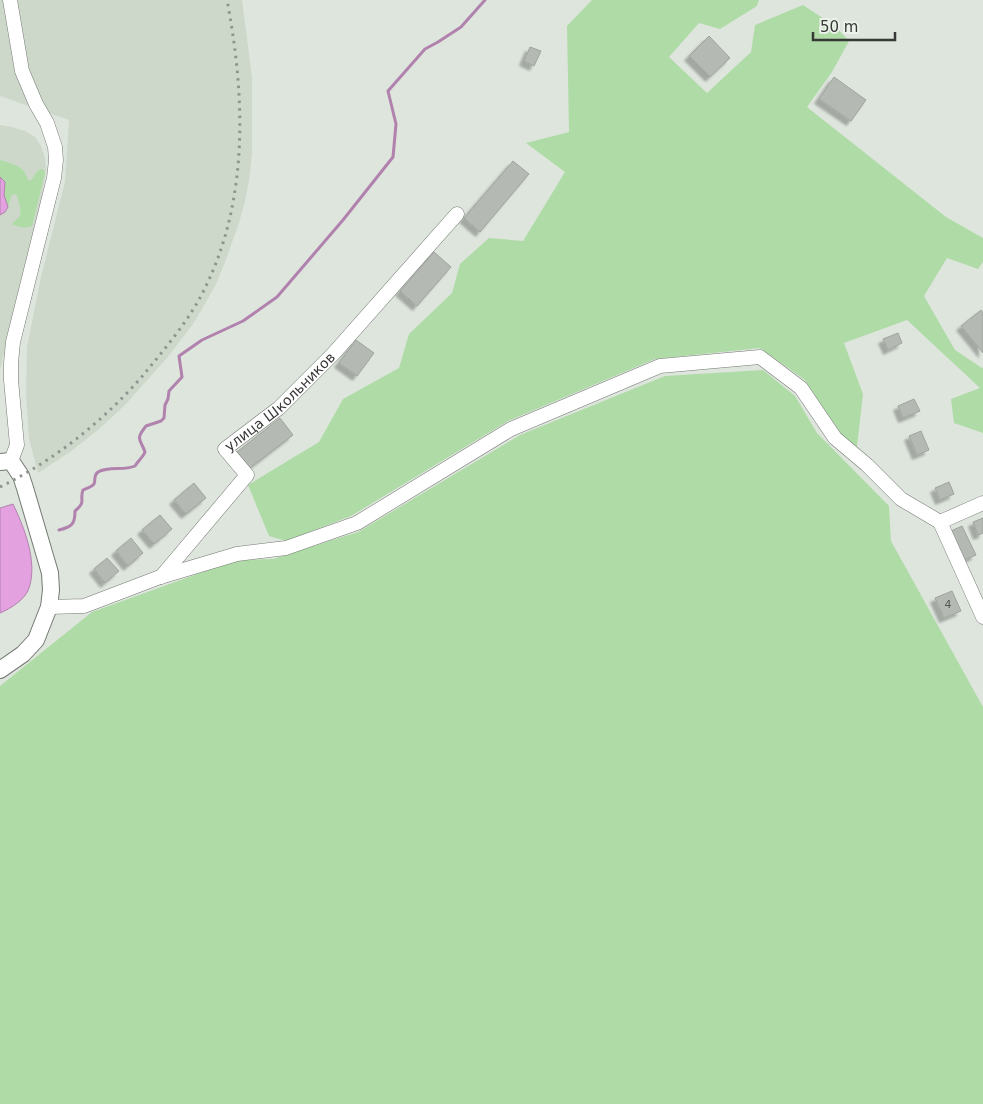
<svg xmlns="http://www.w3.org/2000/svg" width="983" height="1104" viewBox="0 0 983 1104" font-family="'DejaVu Sans',sans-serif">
<defs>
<filter id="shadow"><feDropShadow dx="-4.5" dy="4.5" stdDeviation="1" flood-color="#0004"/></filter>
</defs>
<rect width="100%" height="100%" fill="#dee5dd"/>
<!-- built -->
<path fill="#cdd8cb" d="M0,0H242L252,77V154L249,181L245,201L239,223L225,262L216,284L206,302L193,324L167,358L125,405L98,430L70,452L38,473L29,439L26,395L27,347L41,277L65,182L69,120L0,96Z
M0,125L12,127L25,131L35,137L41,146L45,158L46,172L42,196L0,370Z"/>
<!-- green -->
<path fill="#afdba7" d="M592,0H759L757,6L720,29L699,23L669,57L707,93L751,52L755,25L803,5L835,26L849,41L832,72L807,107L946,217L983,238V262L978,269L947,258L924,296L955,350L982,368L983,367V433L954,423L951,399L980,388L907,320L844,343L863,394L857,447L836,430L805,380L760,348L655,359L508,421L351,516L286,541L269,536L248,485L319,442L343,399L399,368L409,334L452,293L460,264L489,238L523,241L565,172L526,143L569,132L567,26Z
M0,160C13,164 24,165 28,180L30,181C35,177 36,168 43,169L45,173L32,226C24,229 19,227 12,224C14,221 19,218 20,215C22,211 18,198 16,194L12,195L8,207C6,202 4,198 4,194C3,185 6,185 0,177Z
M763,370L795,396L817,433L889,506L891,541L983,707V1104H0V686L92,612L236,560L273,559L358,532L520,435L665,376Z"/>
<!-- water -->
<path fill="#e4a1e0" stroke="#b082ad" d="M0,177L5,182L4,195L8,207L5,212L0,215Z
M13,504C24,527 38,562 29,588C26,599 10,609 0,613V508Z"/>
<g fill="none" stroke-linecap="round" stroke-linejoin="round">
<!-- stream -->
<path stroke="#b082ad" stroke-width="3" d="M59,530C72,527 75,524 75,511C87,501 79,501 83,490C87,488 92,487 94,484C96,479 93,476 98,472C109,466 124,471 135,466C138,461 143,457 145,452C140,438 135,440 146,426L161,421L164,418L165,405L168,399L169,391L182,377L179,356L202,340L243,321L277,297L343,220L393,157L396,124L388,91L425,49L438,42L461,27L485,0"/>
</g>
<!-- building -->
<path fill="#b4bab3" stroke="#9ea49c" filter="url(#shadow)" d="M709,36L730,58L710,77L689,56Z
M530,47L541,51L534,66L524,61Z
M834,77L866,100L851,121L819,99Z
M513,161L529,174L480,232L464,218Z
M434,252L451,267L417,306L400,291Z
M981,310L983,313V353L961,326Z
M898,333L902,343L888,350L883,339Z
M356,340L374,353L357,376L339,363Z
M914,399L920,411L903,418L898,406Z
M280,418L293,435L250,468L237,452Z
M921,431L929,450L917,455L909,436Z
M949,482L954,494L940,500L935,488Z
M194,483L206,498L186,514L174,500Z
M160,515L172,529L154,544L142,530Z
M983,518V533L978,535L973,522Z
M962,526L976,555L964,560L951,531Z
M131,538L143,553L128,566L116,551Z
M107,558L119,571L105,583L94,569Z
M952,591L961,611L944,618L935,598Z"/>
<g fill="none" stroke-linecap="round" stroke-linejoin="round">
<!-- minor casing -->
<g stroke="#747a73" stroke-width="15">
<g id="minor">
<path d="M10,0L22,71L36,104L47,123L55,147L56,160L54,178L13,342L11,363V380L17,445L11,461"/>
<path d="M940,522L983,617"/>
<path d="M940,522L983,503"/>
<path id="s1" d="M161,577L247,475L225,449L279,408L334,353L457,214"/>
<path d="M49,607L84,606L160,577L237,554L286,548L357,523L511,429L660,366L760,357L801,388L835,438L867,465L901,499L940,522"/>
</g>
</g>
<!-- tertiary casing -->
<g stroke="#747a73" stroke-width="18">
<path id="tertiary" d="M0,462L11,461L21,476L25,488L50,573L51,590L49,607L36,640L23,654L0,670"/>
</g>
<!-- minor -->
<use href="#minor" stroke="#fff" stroke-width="14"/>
<!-- tertiary -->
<use href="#tertiary" stroke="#fff" stroke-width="16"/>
<!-- rail -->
<path stroke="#8f948e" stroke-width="3" stroke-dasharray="2.5 5" stroke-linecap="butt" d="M0,487C55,460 105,420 145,373C167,346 191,318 206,286C249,197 245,95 227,0"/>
</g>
<g text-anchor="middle" stroke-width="4.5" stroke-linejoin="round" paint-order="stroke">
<!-- number labels -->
<g font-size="11" fill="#565955">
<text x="948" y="608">4</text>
</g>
<!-- street labels -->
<g font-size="14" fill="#373936" stroke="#ebf2ea">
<text dy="5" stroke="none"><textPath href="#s1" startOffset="240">улица Школьников</textPath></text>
</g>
</g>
<!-- scale -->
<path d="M813 32v8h82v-8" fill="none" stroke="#373936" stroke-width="2.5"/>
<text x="820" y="32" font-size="15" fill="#373936" stroke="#ebf2ea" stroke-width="4" paint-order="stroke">50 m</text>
</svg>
